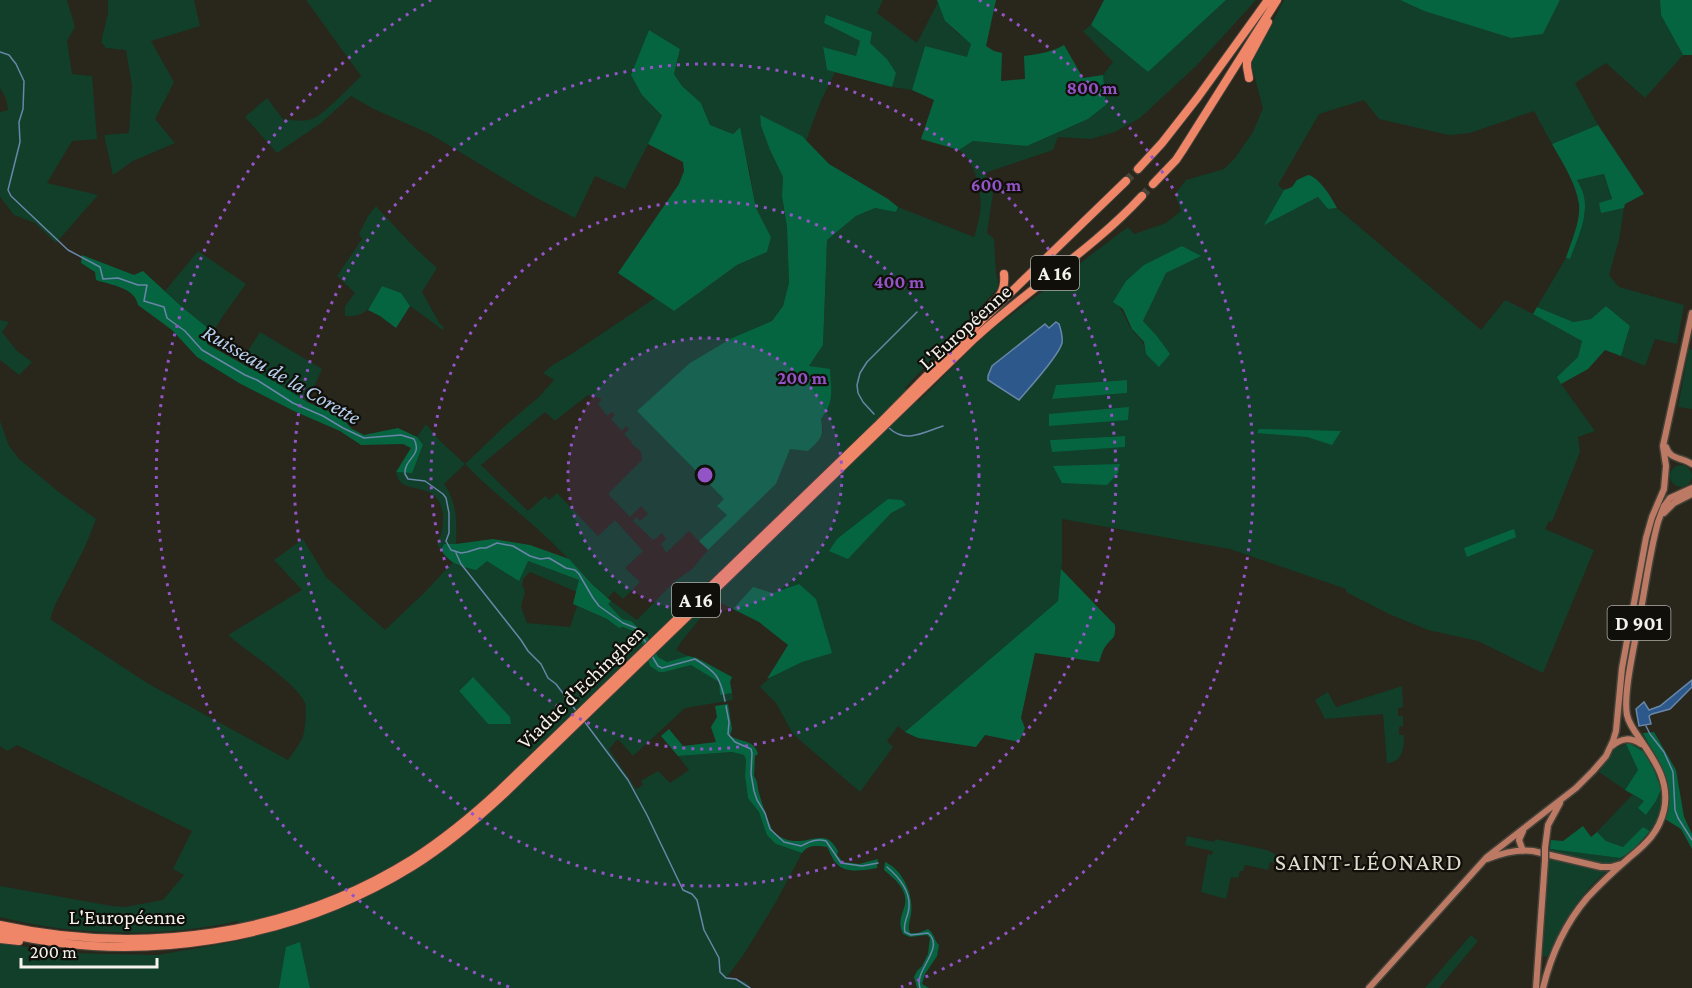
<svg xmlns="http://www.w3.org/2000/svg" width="1692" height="988" viewBox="0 0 1692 988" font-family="'Crimson Pro',serif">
<rect width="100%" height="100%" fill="#29261b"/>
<!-- green -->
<path fill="#113f2a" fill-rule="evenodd" d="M0,0H67L75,27L67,41L72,74L92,76L97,139L72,141L47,183L98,195L56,243L35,223L14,215L0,197V112L8,110L6,99L0,88Z
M108,0H194L200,26L151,41L174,82L155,119L175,143L133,161L113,175L104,135L129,133L132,86L126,50L106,48L101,42L108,13Z
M306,0H883L877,13L917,43L938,2L945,21L956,32L971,43L968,58L925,46L912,90L892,87L896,73L887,59L870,43L825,24L860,41L856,56L823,48L827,70L835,72L820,103L806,141L802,136L760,116L761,126L770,150L783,177L782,196L787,227L789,283L783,306L772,321L732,338L724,499L727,515L699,541L689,531L666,553L661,544L666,539L662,533L654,540L652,539L633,521L636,517L640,521L648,514L641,506L630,517L610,496L609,493L642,460L641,452L632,444L631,441L624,434L629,429L626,426L622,431L611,419L615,415L612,412L607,416L598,404L601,400L600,398L588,395L556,420H554L545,412L481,465L528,511L545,496L549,500L557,493L598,536L615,520L643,551L625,568L640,582L623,599L614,591L608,598C585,578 565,554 542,533C517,510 489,489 465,464L444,484C457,502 457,523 456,544H444L441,550L437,544C442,536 443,526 443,516C440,476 399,499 396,472H412L423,446L417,437L426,424L440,441L465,464L507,424L540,396L554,380L543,373L554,364L567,357L655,298L674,311L737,265L767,252L771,237L756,208L749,169L739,127L733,134L710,125L701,103L682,86L674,74L680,49L649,30L642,95L662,117L625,189L595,176L575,218L533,196L430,134L374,109L351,96L321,123L277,153L245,117L267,98L283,119C292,120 303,122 312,119C321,117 353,84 361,76Z
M1226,0H1256L1196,66L1140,118L1115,132L1091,139L1058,137L1053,150L985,173L993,193L987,233L994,239L996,273L999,287L905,388L918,402L973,347L995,327L1128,227L1134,234L1166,223L1181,211L1175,194L1186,180L1224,169L1235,158L1253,132L1263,108L1251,63L1284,0H1400L1424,11L1511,38L1543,34L1560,0H1660L1661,15L1683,55L1645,98L1606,63L1575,83L1598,125L1552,144L1534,111L1470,133L1449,135L1379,119L1364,100L1319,114L1278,185L1284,190L1265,224L1319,197L1328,209L1337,208L1481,330L1505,300L1533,314L1582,341L1578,357L1558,377L1561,384L1595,431L1578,437L1580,452L1552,522L1549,521L1545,529L1594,550L1543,673L1478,641L1428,630L1389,614L1346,592V589L1230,549L1062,519V562L1058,601L905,732L898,726L887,741L893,747L860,792L793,734L776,703L760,687C778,668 807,660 832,652L773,593L753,588L733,609L715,600L681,642L676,650L688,656L667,662L658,657L647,636L631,621L622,619L607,604L611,601L637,620L675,581L692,569L708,550L776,484L790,448L823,431L821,419C835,401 831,391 830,370L809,366L823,345L827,240L856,216L875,208L896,212L898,207L974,237C976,231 978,224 979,218C984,197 977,163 959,150L973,141L1027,146L1088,119L1106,105L1103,75L1113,62L1083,31L1091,25L1148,72ZM1182,246L1200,256L1166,273L1143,321L1156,335L1146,354C1144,340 1140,340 1132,330C1124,318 1126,313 1114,301ZM1127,380L1126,393L1052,399L1056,385ZM1125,436L1052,452L1051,440Z
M1604,174L1612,200L1601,212L1624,208L1619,240L1609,275L1619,287L1684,305L1677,344L1655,339L1645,366L1621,356L1630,326L1606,306L1591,319L1572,322L1537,307L1566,258L1570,259L1580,231L1585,213L1577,180Z
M376,206L413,246L437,268L422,292L440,324L444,328L442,330L435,324L410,306L401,293L382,286C371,304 369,318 345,316V306L355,293L337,276L362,239L359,234L368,216Z
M198,251L246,284L223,316L213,332L182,307L165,291Z
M0,320L9,322L2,332L17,351L32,362L19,375L0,360Z
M260,332L322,369L307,402L241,362Z
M1689,348L1692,350V409L1678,407Z
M0,421L9,446L19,459L60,493L96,519L85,547L56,603L50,619L147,683L288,760C293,753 300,744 303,736C305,730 307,708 305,703C297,683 247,652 228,635L302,590L274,560L303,539L326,577L385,630L425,592L453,562L458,566L487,560L528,561L579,580L577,592L530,572L524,578L522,585L525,591L521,607L527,623L570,627L577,606L607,619L619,628L623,627L635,632L640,637L650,666L664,672L691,664L719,682L720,695L732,693L733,700L685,708L633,756L618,739L609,749L636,789L643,785L641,781L658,771L670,783L689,770L678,756L732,752L744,755L746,760L745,776L748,797L759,812L776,844L802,853L776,902L744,954L727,977L746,982L751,988H310L300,942L280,988H0V943L67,953L158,955L243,940L238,921C163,938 75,936 0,917V886L112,906L125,907L163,900L184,875L173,869L192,831L17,745L7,751L0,746ZM473,677L488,724L459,691Z
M1670 476a11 11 0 1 1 22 0a11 11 0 1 1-22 0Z
M1402,686L1403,707L1398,708V716H1403V726L1399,727V735H1404C1404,748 1403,762 1387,763L1383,714L1325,719L1315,700L1328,692L1336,707Z
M1643,733C1654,755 1670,774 1669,800C1668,806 1666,813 1665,819L1659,816L1650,831L1643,827L1623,847L1606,841L1597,832L1632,795L1645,801L1646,815L1656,801L1661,789L1644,752L1629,743Z
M1626,744L1638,770L1625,790L1599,772L1615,749Z
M1187,836L1214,842L1215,839L1267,850L1275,854L1274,863L1270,862L1268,870L1245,865L1243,871H1240L1238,878L1231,877L1226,899L1201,892L1208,854L1212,855L1213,851L1185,845Z
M1550,849L1620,858L1628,855C1618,863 1607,870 1598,879C1575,901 1560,929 1547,958L1543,955Z
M1471,935L1478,941L1439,988H1425Z"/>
<!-- forest -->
<path fill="#066541" d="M937,0H996L986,46L994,51L1002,53L1001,81L1025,79L1024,56C1039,54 1052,52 1064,45L1083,78L1103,75L1106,105L1088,119L1027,146L973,141L959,150L921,139L934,100L912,90L925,46L967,57L971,44L945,21Z
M1104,0H1226L1148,72L1091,25Z
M1400,0H1560L1543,34L1511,38L1424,11Z
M1660,0H1692V55H1683L1661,15Z
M826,15L872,32L870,43L887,59L896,73L892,87L827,70L823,47L856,56L860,41L824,23Z
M649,30L680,49L674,74L682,86L701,103L710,125L733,134L740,127L756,208L771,237L767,252L737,265L674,311L618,273L679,184L684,171L683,162L648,144L662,116L642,95L631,75Z
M760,115L802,136L829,164L888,199L898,207L896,212L875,208L856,216L827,240L823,345L809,366L830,369C831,391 835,401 821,419C824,437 821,439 808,451L790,449L776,484L708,550L699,541L727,515L717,506L724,499L637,411L690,363L732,338L772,321L783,306L789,283L787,227L782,196L783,177L770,150L761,126Z
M1598,125L1644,194L1625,204L1624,208L1601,213L1599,203L1612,199L1604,174L1577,180C1579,184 1582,189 1583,193C1590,215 1577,239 1570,259L1566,258C1571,242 1581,221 1579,204C1576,183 1562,162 1552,144Z
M1308,175C1319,177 1332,198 1337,208L1328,209L1318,197L1264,225L1284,190L1292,187L1297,180Z
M1182,246L1201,256L1166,273L1143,321L1156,335L1170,354L1159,367L1146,354L1144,342L1132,329L1123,309L1113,302L1126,281L1144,265Z
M82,255L134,275L143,271L182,307L213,332L207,344L275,382L307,402L340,416L352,429L364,435L398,428L417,437L423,445L412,473L396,472L411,448L403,444L361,445L340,431L296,412L239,383L197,357L172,330L138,305C135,287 110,285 96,280L95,272L81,263Z
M382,286L401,293L410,306L396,328L380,316L368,310Z
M1606,306L1630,326L1621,356L1605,350L1588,369L1561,384L1557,377L1578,357L1582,341L1533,314L1537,307L1573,322L1591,319Z
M1127,380V393L1052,399L1056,385Z
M1129,407L1128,420L1049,426V414Z
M1259,429L1341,431L1332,445L1307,437L1257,433Z
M1125,436V447L1052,452L1050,440Z
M1120,464L1118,473L1107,485L1062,483L1053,466Z
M888,499L902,500L906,505L891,513L848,559L829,551L837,539Z
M1514,529L1516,537L1467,557L1464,548Z
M493,539L530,545L569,559L592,584L611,601L608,604L622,619L631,621L647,636L658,657L667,662L688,656L697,658L732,677L730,682L732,693L720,695L719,682L691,665L664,672H659L650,666L640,637L635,632L623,627L619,628L607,619L573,604L579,580L528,561L519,581L487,561L476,570C460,566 450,564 441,550L444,544H456Z
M1061,569L1115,625C1116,640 1112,637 1105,647C1102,651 1101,658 1099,662L1035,653L1021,718L1025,728L1019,742L985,735L976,747L918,738L905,732L1058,601Z
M799,584L816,599L832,653L802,662L767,679L788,645L759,622L733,609L753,587L773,593Z
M473,677L510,717L511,724H488L459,691Z
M728,704L732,729L730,736C741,742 755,740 758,754L755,756L754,776C758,781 757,787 759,793C761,800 770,829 775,833C796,851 816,832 829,840C832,842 836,847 838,851L837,855L843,862L859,864L878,859L877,868C865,870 846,874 837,864C833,861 830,852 827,847C816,846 809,844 802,853L776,844L767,835L759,812L748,798L745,776L746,760L744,755L732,752L678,756L661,736L669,729L683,746L716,742L711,727L717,717L715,706Z
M1654,732L1676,770L1684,817L1692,834V849L1681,829L1665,819C1666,813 1668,806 1669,800C1670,774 1654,755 1643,733Z
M1629,743L1644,752L1654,770L1661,789L1656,801L1646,815L1638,808L1644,801L1625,790L1638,770L1626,744Z
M1583,826L1591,837L1597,832L1606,841L1623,847L1643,827L1650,831L1631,852L1620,858L1550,849L1551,840L1563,841Z
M885,862C903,870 914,895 911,914C910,922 907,925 910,933H918L928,929C935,934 934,941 939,945L937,956L925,974L922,984L929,988H917L914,977L917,971L922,966L928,954L930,938L927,935L910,937L903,934C899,924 900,920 903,911C911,892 897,881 884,870Z
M300,942L310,988H279L286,947Z"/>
<!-- water -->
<path fill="#2c588c" stroke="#6886a8" stroke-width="1.5" d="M1056,322L1059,324C1061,330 1063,336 1062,343C1059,356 1029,388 1019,400L988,380V376L992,366L1045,324L1049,328Z
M1692,680V687L1670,709L1652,714L1649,716L1651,724L1639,726L1636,709L1644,702L1649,710L1660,706Z"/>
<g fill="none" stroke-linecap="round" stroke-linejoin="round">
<!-- stream -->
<path stroke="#6886a8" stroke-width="1.5" d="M0,52L9,55L16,64L24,81L23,109L19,122L20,142L8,190L11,196L68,250L100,267L103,279L118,278L138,285H147L144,301L164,307L167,318L185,331L202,350L245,375L257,380L293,403L323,416L343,428L364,438L401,435L414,439C423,456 404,458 405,474L408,479L425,481L443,494L446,498L449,513V533L446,541L451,550L461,553L467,552L480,548H486L497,543L513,546L530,556L540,559L549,558L566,568L575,570L579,574L593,598L599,606L623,623L636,628L647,644
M874,414L863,402L858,393L857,385L860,373L867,362L917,312
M889,428C906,444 924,432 943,426
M456,553L461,564L521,640L528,651L541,664L548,678L556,684L577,712
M652,656L658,666L662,668L695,659C716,672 720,676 725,701
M726,706L729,722L728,734L735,742L751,749L752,753L751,774L754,791L757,800L765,813L770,829L784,842L801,846C809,842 816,838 826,841L841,863L862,866L878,863
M584,721L628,780L647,815L683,890L692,894L697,900L704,930L719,958L720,972L726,978L736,979L750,988
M1646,726L1650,734L1664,752L1673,772L1675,810L1678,818L1692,840
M887,867C900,878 913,894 908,913C906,921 903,924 905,932L911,935L928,933C946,948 913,971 920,988"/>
<!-- highway-tunnel -->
<path stroke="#47453a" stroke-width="8" stroke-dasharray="8 4" stroke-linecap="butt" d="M1126,181L1138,169
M1142,196L1153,184"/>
<!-- major casing -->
<g stroke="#444138" stroke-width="9">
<path id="major" d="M1666,447C1670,460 1682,457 1692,464
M1664,513L1674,503L1692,494
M1612,746C1622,738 1630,737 1641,744
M1545,848L1548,825L1560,803
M1523,851L1519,840L1523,831
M1487,859C1502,853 1517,849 1533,851L1601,867H1611L1621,864
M1369,988L1487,857L1576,788L1593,771L1606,756L1613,741L1616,731L1622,668L1646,538L1652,517L1664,489L1666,466L1663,446L1692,313
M1536,988L1545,860
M1543,988C1551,955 1565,924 1587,898C1600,884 1615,870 1630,857C1646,844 1659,832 1664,810C1670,782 1655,761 1640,739C1635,732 1629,724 1627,715C1623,695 1634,647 1638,625C1645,591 1649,555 1658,522L1664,506L1670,498L1692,488"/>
</g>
<!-- highway casing -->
<g stroke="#444138" stroke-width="10">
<path id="highway" d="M1249,78L1247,67V61L1268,22
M1138,169L1162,143L1198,97L1268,0
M1153,184L1176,160L1182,151L1277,0
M985,311C997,299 1006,293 1004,274
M0,925C141,956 290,936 413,859C444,839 472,816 499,791L877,426L974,328L1126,181
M0,932C138,966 292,941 413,866C447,845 477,819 506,792L975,338C1029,288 1092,250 1142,196
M0,939L19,941"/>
</g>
<!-- major -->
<use href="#major" stroke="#bc7a64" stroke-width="6"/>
<!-- highway -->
<use href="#highway" stroke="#f08668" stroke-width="8"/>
<!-- major-bridge casing -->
<g stroke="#444138" stroke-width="9" stroke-linecap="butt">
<path id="major-bridge" d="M1545,860V848"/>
</g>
<!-- major-bridge -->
<use href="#major-bridge" stroke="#bc7a64" stroke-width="6"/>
</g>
<!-- distance rings -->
<circle cx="705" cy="475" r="137" fill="#9354c8" fill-opacity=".12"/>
<g fill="none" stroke="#9354c8" stroke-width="3" stroke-dasharray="3 6">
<circle cx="705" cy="475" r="137"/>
<circle cx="705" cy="475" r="274"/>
<circle cx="705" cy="475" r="411"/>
<path d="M509 987A548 548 0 0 1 431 0M979 0A548 548 0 0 1 901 987"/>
</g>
<g text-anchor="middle" stroke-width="4.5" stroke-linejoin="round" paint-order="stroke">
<!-- shield labels -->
<g fill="#100f0a" stroke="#b0aea8" stroke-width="1.5">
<rect x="1031" y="256" width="48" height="34" rx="4.5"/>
<rect x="672" y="583" width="48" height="34" rx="4.5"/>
<rect x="1607.5" y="606" width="63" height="34" rx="4.5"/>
</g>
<g font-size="20" font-weight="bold" fill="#f4f2eb">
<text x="1055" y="280">A 16</text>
<text x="696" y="607">A 16</text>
<text x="1639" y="630">D 901</text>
</g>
<!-- street labels -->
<g font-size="21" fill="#f4f2eb" stroke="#100f0a">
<text transform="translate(965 327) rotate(-42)" y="7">L'Européenne</text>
<text transform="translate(581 687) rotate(-44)" y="7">Viaduc d'Echinghen</text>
<text x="127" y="924">L'Européenne</text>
</g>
<!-- water labels -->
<g font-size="22" font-style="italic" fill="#b7d0ef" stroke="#100f0a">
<text transform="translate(282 374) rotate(30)" y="8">Ruisseau de la Corette</text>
</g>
<!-- quarter labels -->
<g font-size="24" letter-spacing="1.5" fill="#dfdbcd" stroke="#100f0a">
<text x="1369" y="870">SAINT-LÉONARD</text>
</g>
</g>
<circle cx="705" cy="475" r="9" fill="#9354c8" stroke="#100f0a" stroke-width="3"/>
<g font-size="18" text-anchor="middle" font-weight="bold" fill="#9354c8" stroke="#100f0a" stroke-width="4.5" stroke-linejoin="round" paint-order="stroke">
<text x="1092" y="94">800 m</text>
<text x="996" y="191">600 m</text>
<text x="899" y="288">400 m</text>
<text x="802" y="384">200 m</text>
</g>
<!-- scale -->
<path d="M21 958v9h136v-9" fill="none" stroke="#f4f2eb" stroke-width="3"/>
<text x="30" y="958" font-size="18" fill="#f4f2eb" stroke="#100f0a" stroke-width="4.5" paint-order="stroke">200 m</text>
</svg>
